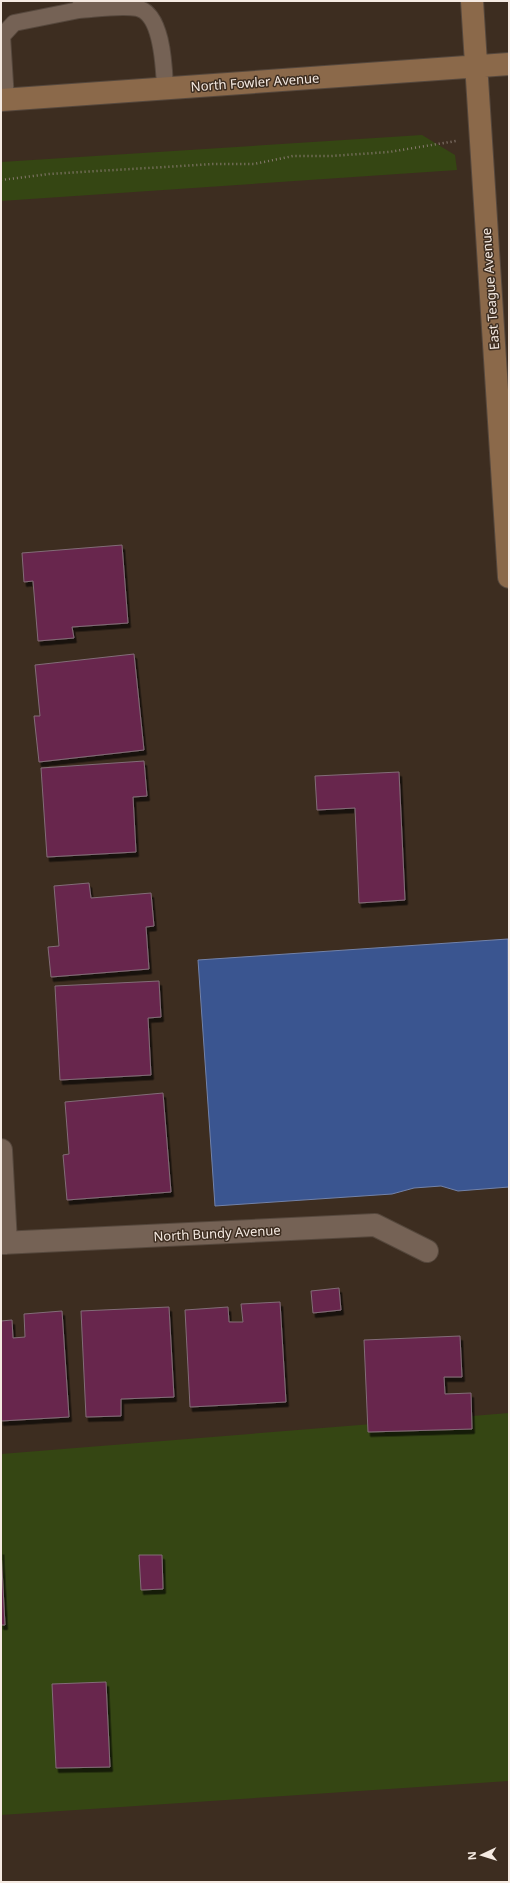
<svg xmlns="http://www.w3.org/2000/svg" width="510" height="1883" viewBox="0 0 510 1883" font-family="'Noto Sans',sans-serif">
<defs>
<filter id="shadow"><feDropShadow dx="2.5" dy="4.5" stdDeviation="0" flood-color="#0009"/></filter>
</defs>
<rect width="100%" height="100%" fill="#3d2d20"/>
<!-- green -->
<path fill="#354613" d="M422,135L455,155L457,170L1,201V162Z
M509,1413V1781L1,1815V1454Z"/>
<!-- water -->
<path fill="#3a5590" stroke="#7282a9" d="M508,939L509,1187L458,1191L441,1186L414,1188L392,1194L215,1206L198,960Z"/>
<!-- building -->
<path fill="#67274d" stroke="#826c77" filter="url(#shadow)" d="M122,545L128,623L72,627L74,638L38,641L33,581L24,582L22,553Z
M134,654L144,750L39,762L34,716H40L35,665Z
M144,761L147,796L133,797L136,852L47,857L41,768Z
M399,772L405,900L359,903L355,808L317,810L315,776Z
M89,883L91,898L151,893L154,926L146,927L149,969L51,977L48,947L59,946L54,886Z
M159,981L161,1017L148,1018L151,1075L60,1080L55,986Z
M163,1093L171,1192L67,1200L63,1155L69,1154L65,1102Z
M339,1288L341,1310L313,1313L311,1291Z
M280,1302L286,1402L190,1407L185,1310L228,1307L229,1322H243L241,1304Z
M169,1307L174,1397L121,1399V1416L86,1417L81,1311Z
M62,1311L69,1417L1,1421V1321L12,1320L13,1338L25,1337L24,1314Z
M460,1336L462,1377H444L445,1394L471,1393L472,1429L368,1432L364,1340Z
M1,1550L5,1625H1Z
M139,1555H162L163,1589L141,1590Z
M106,1682L110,1767L56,1768L52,1684Z"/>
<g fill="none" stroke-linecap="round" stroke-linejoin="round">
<!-- lane casing -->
<g stroke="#56483d" stroke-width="18">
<path id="lane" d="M79,10C95,9 121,5 137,8C163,13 164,69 165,88
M6,100L2,36L14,23L79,10L82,1"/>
</g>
<!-- street casing -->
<g stroke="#56483d" stroke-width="24">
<path id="street" d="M1,1150L6,1243
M1,1243L375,1225L427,1251"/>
</g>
<!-- secondary casing -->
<g stroke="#56483d" stroke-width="24">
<path id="secondary" d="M472,1L509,577
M1,100L509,64"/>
</g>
<!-- path -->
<path stroke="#897b71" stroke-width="2.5" stroke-dasharray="1 3" stroke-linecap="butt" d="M1,180L49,174L213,164H254L293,156H331L389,152L456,141"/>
<!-- lane -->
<use href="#lane" stroke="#756255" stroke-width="16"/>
<!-- street -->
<use href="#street" stroke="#756255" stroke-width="22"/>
<!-- secondary -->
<use href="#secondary" stroke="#8b694a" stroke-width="22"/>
</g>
<g text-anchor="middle" stroke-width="3" stroke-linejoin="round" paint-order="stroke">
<!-- street labels -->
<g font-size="13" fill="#f5eae2" stroke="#3d2d20">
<text transform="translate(255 82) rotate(-4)" y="5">North Fowler Avenue</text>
<text transform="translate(490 289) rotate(-94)" y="5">East Teague Avenue</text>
<text transform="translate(217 1233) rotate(-3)" y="5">North Bundy Avenue</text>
</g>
</g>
<!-- border -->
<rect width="510" height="1883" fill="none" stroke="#f5eae2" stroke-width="4"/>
<!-- north arrow -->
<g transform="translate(482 1855) rotate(266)" stroke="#3d2d20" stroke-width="3" paint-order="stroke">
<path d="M0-3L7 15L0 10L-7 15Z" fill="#f5eae2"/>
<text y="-6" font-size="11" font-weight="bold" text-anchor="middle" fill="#f5eae2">N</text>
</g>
</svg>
